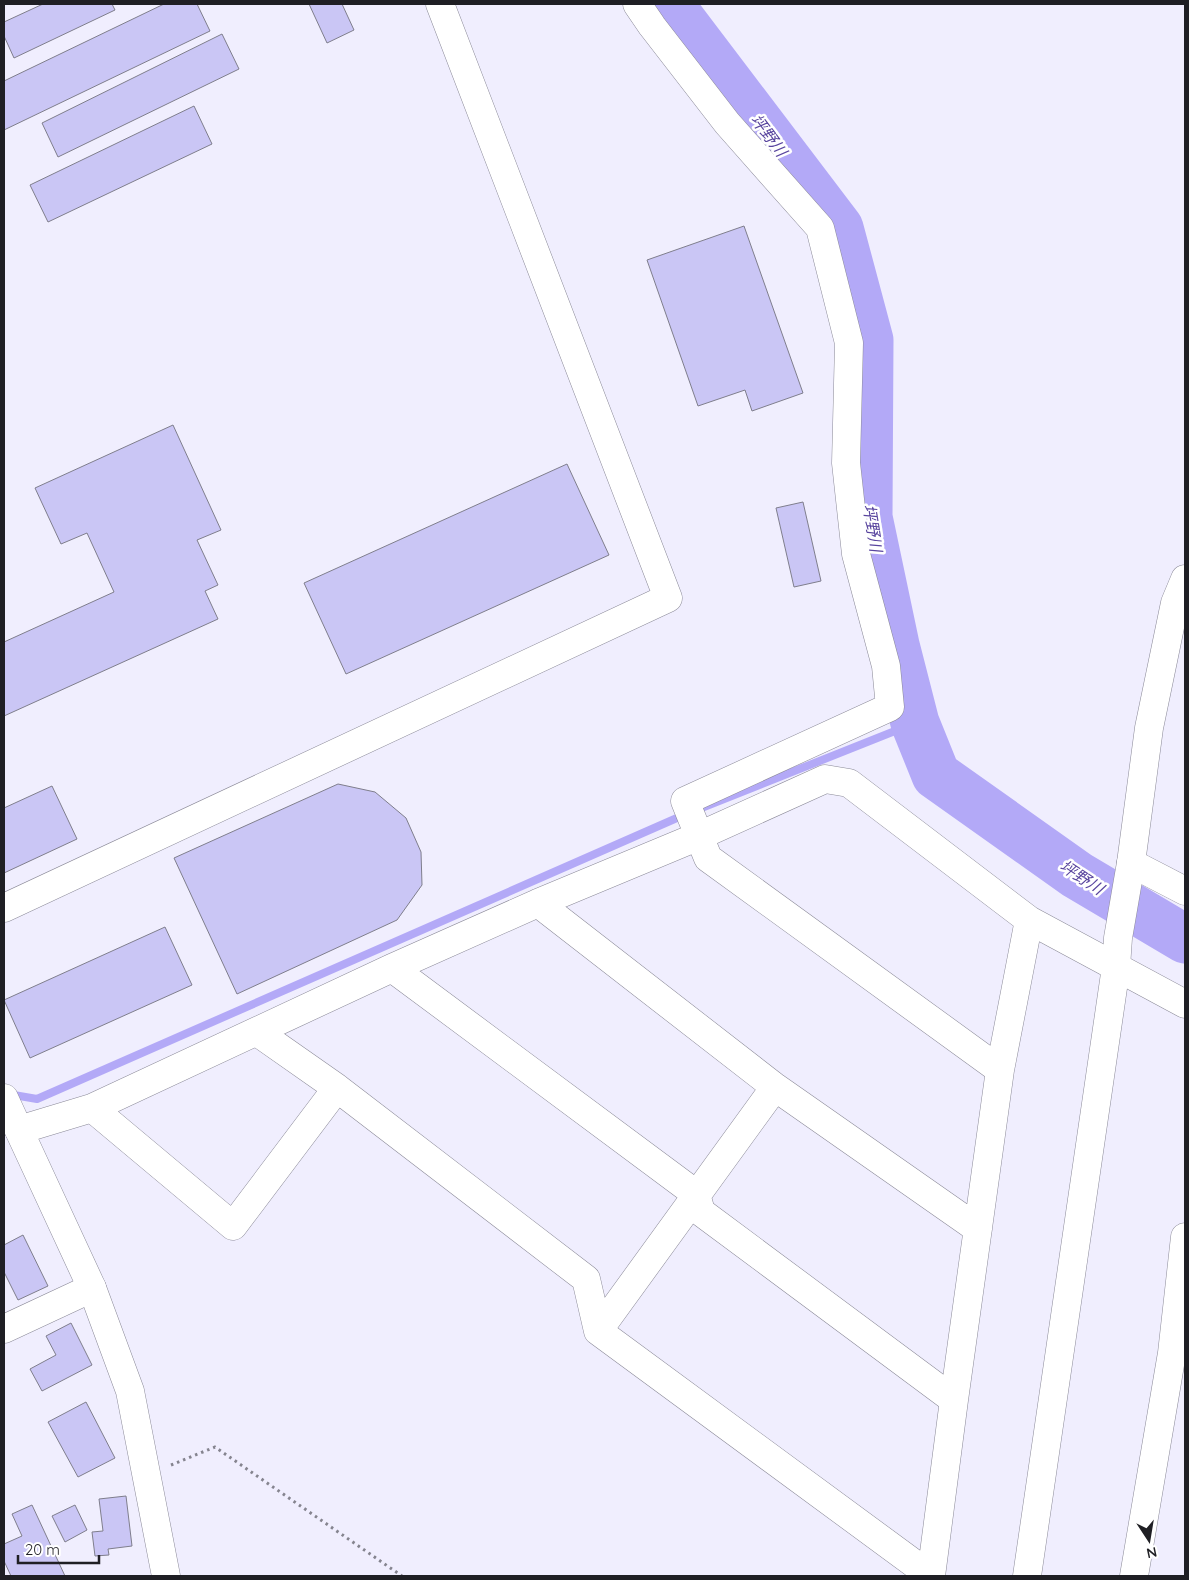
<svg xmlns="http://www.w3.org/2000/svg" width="1189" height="1580" viewBox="0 0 1189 1580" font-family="Quicksand,'Noto Sans JP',sans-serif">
<rect width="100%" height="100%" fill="#f0eefe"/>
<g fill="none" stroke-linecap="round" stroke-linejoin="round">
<!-- stream -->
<path stroke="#b3a9f7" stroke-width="8" d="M704,807L915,723
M8,1094L37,1099L686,814"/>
<!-- river -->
<path stroke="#b3a9f7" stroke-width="49" d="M669,4L839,228L869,340L868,517L895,645L915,723L936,775L1077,875L1185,939"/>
</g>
<!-- building -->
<path fill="#cac6f5" stroke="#7f7e8c" d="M43,4H112L115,10L14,58L4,36V22Z
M164,4H197L210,31L4,130V81Z
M309,4H342L354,30L327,43Z
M222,34L239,69L58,157L42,123Z
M194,106L212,144L48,222L30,185Z
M744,226L803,393L752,411L745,390L698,406L647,260Z
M173,425L221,530L197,540L218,585L205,591L218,619L4,716V642L114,592L87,533L61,544L35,488Z
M567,464L609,555L346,674L304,583Z
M803,502L821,581L794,587L776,508Z
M338,784L375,792L406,818L421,852L422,885L397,920L237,994L174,858Z
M52,786L77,839L4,873V808Z
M165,927L192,985L30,1058L4,1000Z
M23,1235L48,1286L18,1300L4,1272V1245Z
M71,1323L92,1365L42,1391L30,1369L56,1355L46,1336Z
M86,1402L115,1458L78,1477L48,1422Z
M126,1496L132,1546L108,1549L109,1555L95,1556L92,1532L103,1531L99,1499Z
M32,1505L65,1576H11L4,1561V1544L22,1536L12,1514Z
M75,1505L87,1530L65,1542L52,1516Z"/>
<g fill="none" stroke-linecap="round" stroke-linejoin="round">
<!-- minor casing -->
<g stroke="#8b8a98" stroke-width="29">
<path id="minor" d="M637,4L652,26L727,123L820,228L849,343L846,463L856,554L886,666L890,707L685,801L708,858L1000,1070
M1131,863L1185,891
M538,903L775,1087L978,1229
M4,908L668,598L440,4
M392,968L696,1194L701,1212L954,1400
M257,1032L337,1088L586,1279L598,1331L931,1576
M92,1108L233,1226L337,1088
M19,1130L92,1108L392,968L538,903L699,836L825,779L849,783L1029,920L1185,1004
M4,1329L92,1288
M598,1331L775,1087
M931,1576L954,1400L1000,1070L1029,920
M1134,1576L1172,1353L1185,1237"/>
</g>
<!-- tertiary casing -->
<g stroke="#8b8a98" stroke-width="29">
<path id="tertiary" d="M4,1098L92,1288L130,1391L166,1576
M1027,1576L1116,967L1118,938L1131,863L1149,728L1175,603L1185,579"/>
</g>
<!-- path -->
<path stroke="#85848f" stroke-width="3" stroke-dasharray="2.5 4" stroke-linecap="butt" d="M171,1465L215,1447L402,1576"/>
<!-- minor -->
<use href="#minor" stroke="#fff" stroke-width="28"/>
<!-- tertiary -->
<use href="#tertiary" stroke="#fff" stroke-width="28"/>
</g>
<g text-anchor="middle" stroke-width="5" stroke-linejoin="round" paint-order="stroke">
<!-- water labels -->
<g font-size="16" font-style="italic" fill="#58449e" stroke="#fff">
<text transform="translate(769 135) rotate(53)" y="6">坪野川</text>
<text transform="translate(873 528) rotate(81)" y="6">坪野川</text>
<text transform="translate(1082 877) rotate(33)" y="6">坪野川</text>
</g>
</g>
<!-- border -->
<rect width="1189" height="1580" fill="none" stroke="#1f1f24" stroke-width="10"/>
<!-- north arrow -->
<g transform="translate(1149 1540) rotate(168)" stroke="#ffffff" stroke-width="4" paint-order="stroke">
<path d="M0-4L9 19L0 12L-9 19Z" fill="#1f1f24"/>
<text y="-8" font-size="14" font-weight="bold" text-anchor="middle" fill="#1f1f24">N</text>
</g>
<!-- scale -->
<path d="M18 1555v8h81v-8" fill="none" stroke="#1f1f24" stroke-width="2.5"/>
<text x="25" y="1555" font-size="15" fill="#1f1f24" stroke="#ffffff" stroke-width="4" paint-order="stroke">20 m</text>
</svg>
